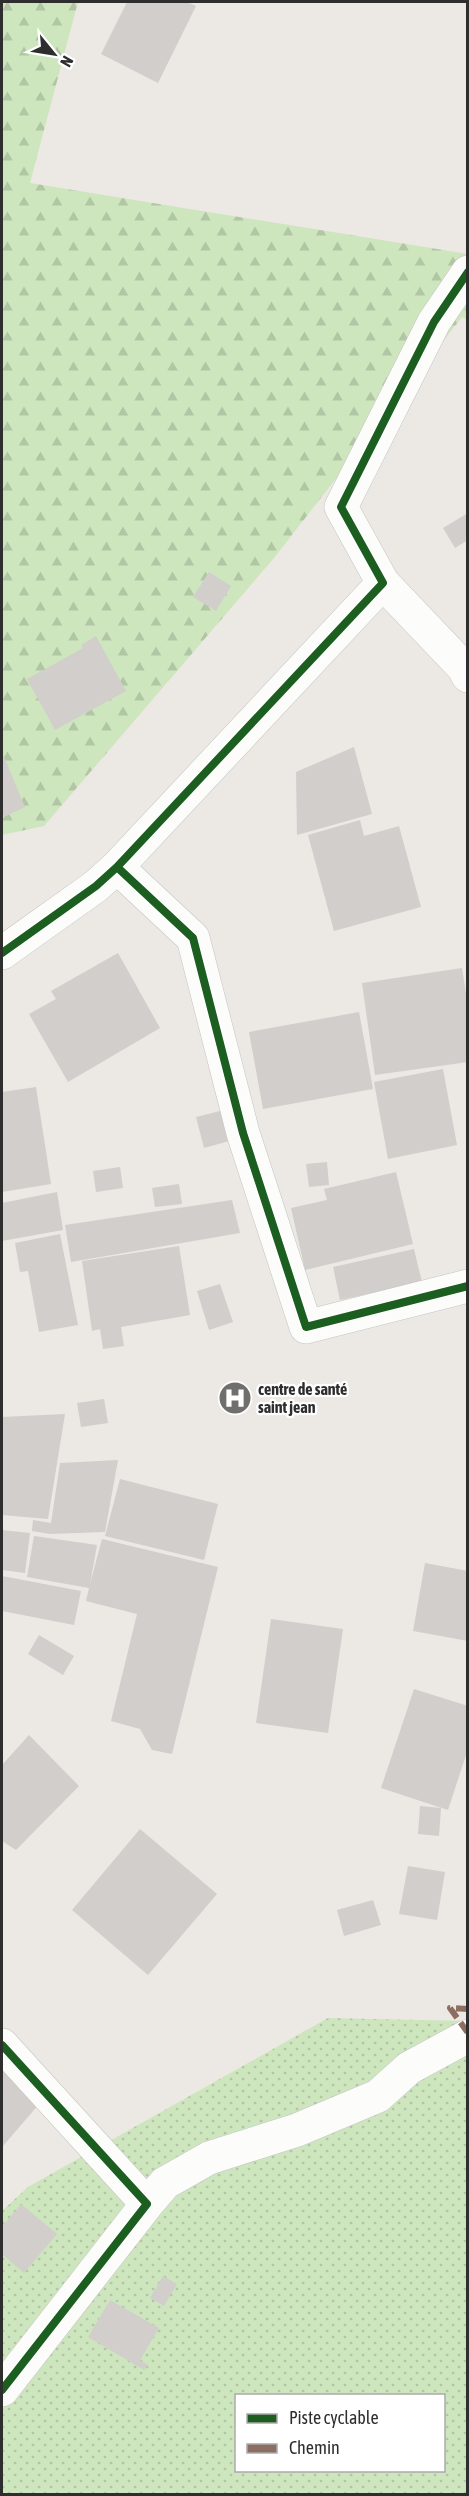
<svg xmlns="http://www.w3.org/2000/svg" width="469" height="2496" viewBox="0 0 469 2496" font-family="'Asap Condensed',sans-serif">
<defs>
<pattern id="grass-dots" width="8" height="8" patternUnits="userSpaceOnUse" patternTransform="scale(1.5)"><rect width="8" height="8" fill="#cee6be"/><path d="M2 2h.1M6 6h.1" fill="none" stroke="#b1c6a4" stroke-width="1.8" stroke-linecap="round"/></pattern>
<pattern id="forest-firs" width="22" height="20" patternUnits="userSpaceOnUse" patternTransform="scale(1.5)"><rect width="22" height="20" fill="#cee6be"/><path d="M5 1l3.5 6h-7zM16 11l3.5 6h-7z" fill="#b1c6a4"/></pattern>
</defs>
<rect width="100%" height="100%" fill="#ece8e4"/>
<!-- grass -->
<path fill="url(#grass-dots)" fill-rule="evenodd" d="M328,2018L467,2021V2494H2V2211L28,2187ZM237,2396H444V2470H237Z"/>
<!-- forest -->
<path fill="url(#forest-firs)" d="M2,2H78L30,183L468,254L467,320L462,317L274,558L44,826L2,835Z"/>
<!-- building -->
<path fill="#d1cecb" d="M127,2H187L196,6L158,83L101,54Z
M468,513V540L455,548L443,528Z
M209,572L231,586L216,611L193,597Z
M96,636L126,691L55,730L27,679L83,648L81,645Z
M354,747L372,814L297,835L296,772Z
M2,752L25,807L4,817L2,812Z
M360,820L364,836L399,826L421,907L334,931L308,835Z
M118,953L160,1028L68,1082L29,1014L56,999L51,991Z
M462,968L468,1006V1062L375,1075L362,983Z
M359,1012L373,1089L263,1109L249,1032Z
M443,1069L457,1145L388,1159L374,1082Z
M36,1087L51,1184L2,1192V1092Z
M220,1111L229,1141L204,1148L196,1117Z
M327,1162L329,1185L309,1187L306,1164Z
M120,1167L123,1188L96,1192L93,1171Z
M396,1172L413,1244L305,1270L291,1208L327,1200L324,1189Z
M179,1184L182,1204L155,1207L152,1188Z
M57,1192L63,1230L2,1241V1203Z
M232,1200L240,1233L71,1262L65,1225Z
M60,1234L78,1325L39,1332L28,1271L20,1272L15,1243Z
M179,1246L190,1315L121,1327L124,1346L103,1349L100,1329L92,1331L82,1261Z
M414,1249L422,1282L340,1300L333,1267Z
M220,1284L233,1322L209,1330L197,1291Z
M104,1399L108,1423L81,1427L77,1403Z
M65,1414L48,1519L2,1515V1417Z
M118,1460L105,1532L50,1534L32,1531L33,1520L51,1523L60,1463Z
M120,1479L218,1504L204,1560L105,1536Z
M2,1530L30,1533L25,1573L2,1570Z
M34,1536L97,1545L90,1584L102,1539L218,1567L172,1754L152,1750L140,1729L111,1721L137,1614L86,1601L89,1588L27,1577Z
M425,1563L468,1571V1641L413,1631Z
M2,1576L81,1591L74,1625L2,1611Z
M271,1619L343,1629L328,1733L256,1723Z
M39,1635L74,1656L63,1675L28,1654Z
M414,1689L468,1706V1749L448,1810L381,1788Z
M29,1735L79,1786L16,1850L2,1841V1765Z
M420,1806L441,1808L439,1836L418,1834Z
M140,1829L217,1894L148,1975L72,1910Z
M408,1866L445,1872L437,1920L399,1914Z
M373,1900L381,1925L344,1936L337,1910Z
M2,2070L40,2103L2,2147Z
M21,2204L57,2234L24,2273L2,2254V2227Z
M163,2276L177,2284L164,2306L150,2298Z
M110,2300L159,2328L140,2360L148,2365L144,2370L88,2337Z"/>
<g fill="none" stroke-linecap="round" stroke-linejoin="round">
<!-- street casing -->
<g stroke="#c5c4c5" stroke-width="34">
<path id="street" d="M383,583L464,668L468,676
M117,867L193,938L243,1133L306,1327L468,1286
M2,953L96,886L117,867L383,583L341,507L434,322L468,272
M2,2045L147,2204L2,2390
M147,2204L165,2183L209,2158L297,2130L378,2096L409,2068L468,2036"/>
</g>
<!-- street -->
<use href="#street" stroke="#fcfcfb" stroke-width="33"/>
<!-- quiet -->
<path stroke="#8d6e63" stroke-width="6" stroke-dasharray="12 6" stroke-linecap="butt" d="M468,2009L450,2008L468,2033"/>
<!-- cycleway casing -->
<g stroke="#fff" stroke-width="11">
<path id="cycleway" d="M117,867L193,938L243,1133L306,1327L468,1286
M2,953L96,886L117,867L383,583L341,507L434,322L468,272
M2,2045L147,2204L2,2390"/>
</g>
<!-- cycleway -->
<use href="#cycleway" stroke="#1b5e20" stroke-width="8"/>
</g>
<!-- icons -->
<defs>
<g id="hospital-disc" transform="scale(1.725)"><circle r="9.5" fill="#706f6e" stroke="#fff"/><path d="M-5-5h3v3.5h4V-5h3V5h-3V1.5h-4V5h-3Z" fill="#fff"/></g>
</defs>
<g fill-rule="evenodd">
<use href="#hospital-disc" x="235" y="1398"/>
</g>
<g text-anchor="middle" stroke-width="4.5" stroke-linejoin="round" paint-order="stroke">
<!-- poi labels -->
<g font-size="16" font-weight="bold" fill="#2e2e2e" stroke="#fff" text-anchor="start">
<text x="258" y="1395">centre de santé<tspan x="258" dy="18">saint jean</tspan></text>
</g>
</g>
<!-- border -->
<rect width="469" height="2496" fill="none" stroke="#2e2e2e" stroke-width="6"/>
<!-- legend -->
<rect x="235" y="2394" width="210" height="78" fill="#ffffff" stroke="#ababab" stroke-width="1.5"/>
<rect x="247" y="2414" width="30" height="9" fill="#1b5e20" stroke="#ababab" stroke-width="1.5"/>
<text x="289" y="2424" font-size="18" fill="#2e2e2e">Piste cyclable</text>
<rect x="247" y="2444" width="30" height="9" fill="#8d6e63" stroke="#ababab" stroke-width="1.5"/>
<text x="289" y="2454" font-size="18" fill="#2e2e2e">Chemin</text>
<!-- north arrow -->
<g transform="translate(54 54) rotate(120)" stroke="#ffffff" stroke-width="4.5" paint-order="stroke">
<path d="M0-4.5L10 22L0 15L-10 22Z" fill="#2e2e2e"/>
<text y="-9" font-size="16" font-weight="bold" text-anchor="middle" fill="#2e2e2e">N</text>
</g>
</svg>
